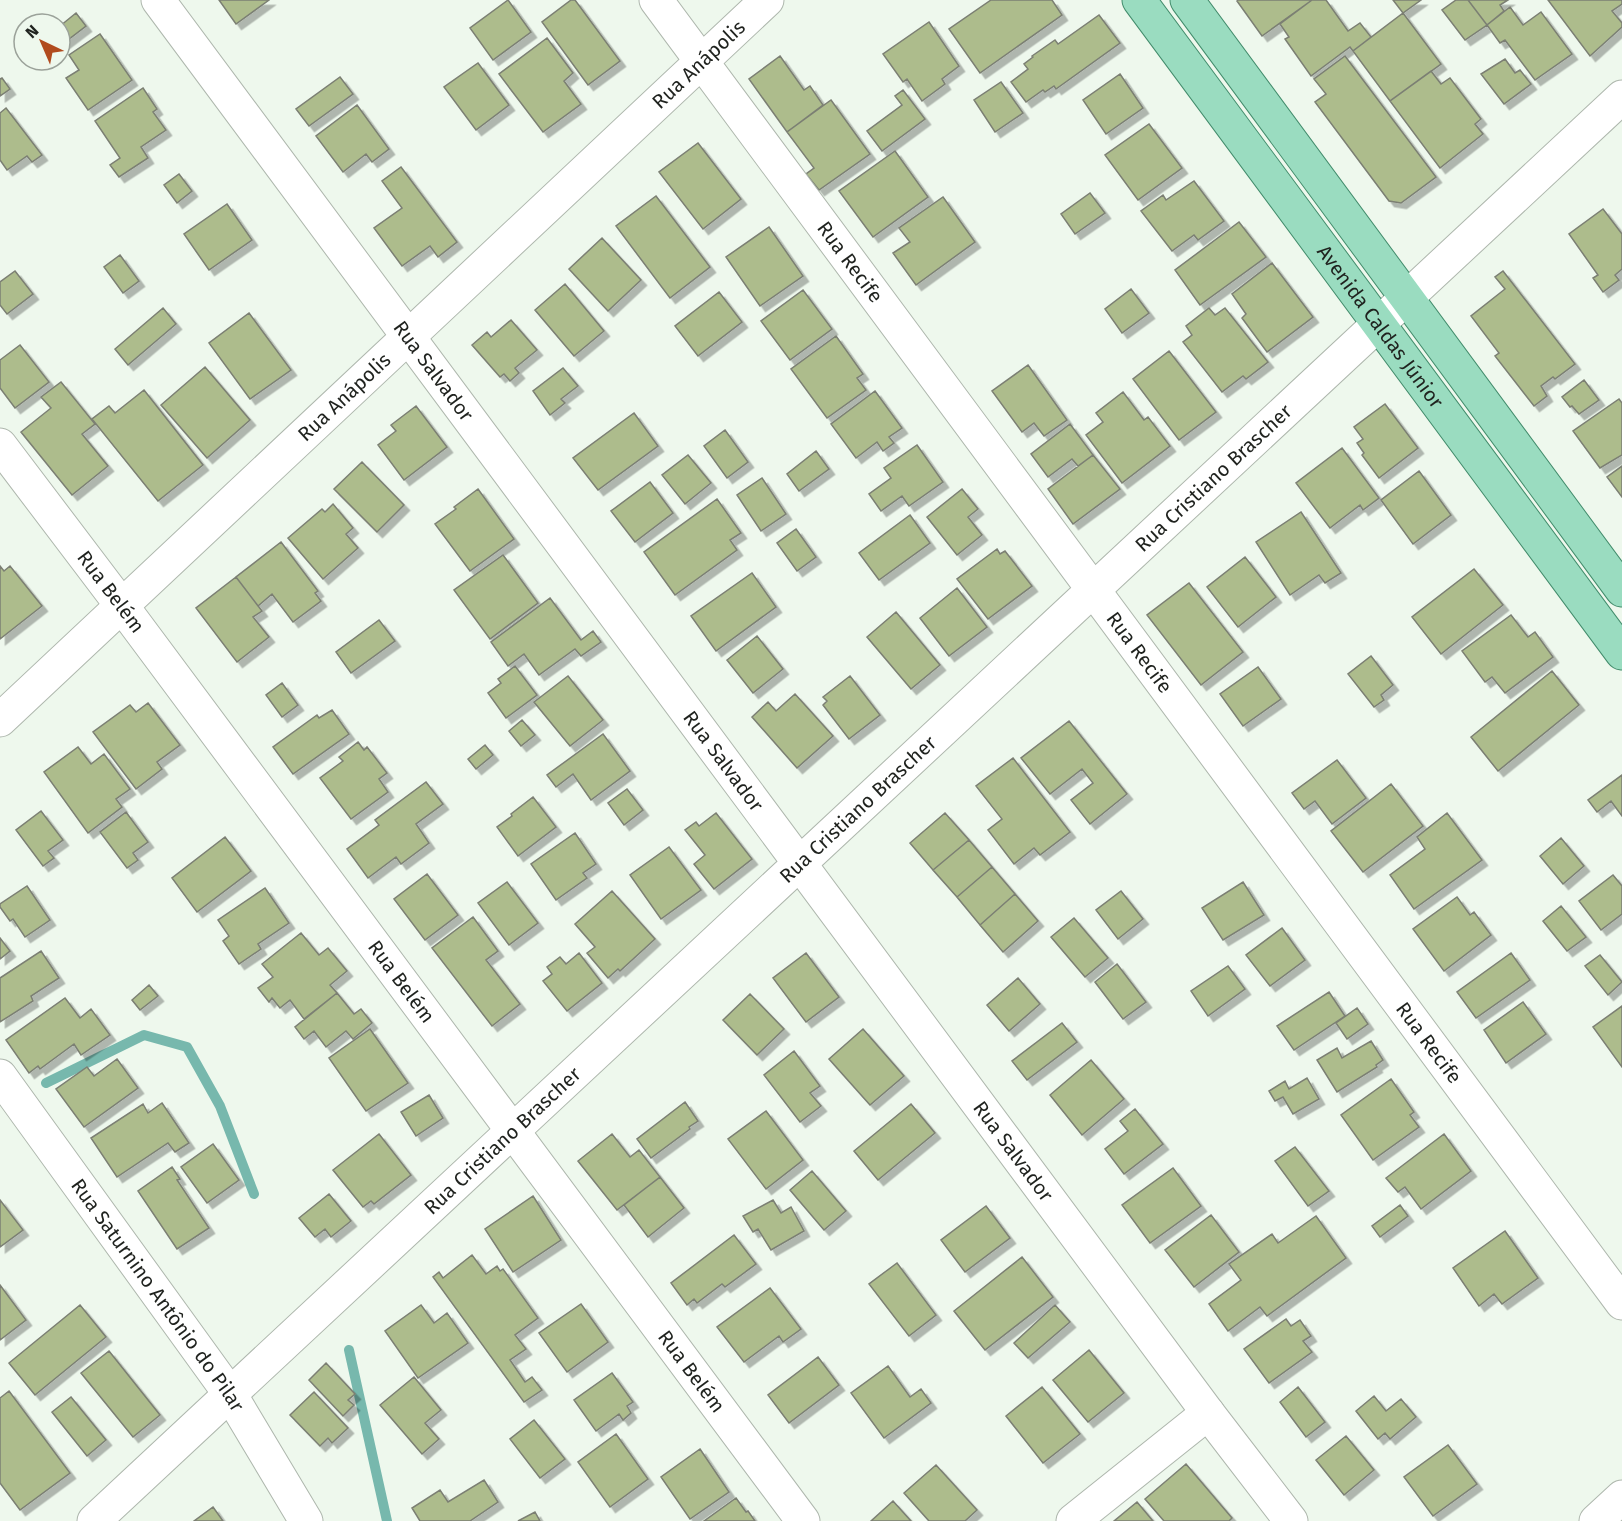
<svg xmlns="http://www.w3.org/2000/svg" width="1622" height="1521" viewBox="0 0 1622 1521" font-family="'Fira Sans',sans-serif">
<defs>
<filter id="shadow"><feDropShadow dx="5.5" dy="5.5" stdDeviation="0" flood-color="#0004"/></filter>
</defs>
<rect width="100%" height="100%" fill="#eef8ed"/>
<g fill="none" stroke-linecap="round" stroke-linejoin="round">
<!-- stream -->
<path stroke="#77b8ad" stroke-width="10" d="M46,1083L144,1035L187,1047L220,1106L254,1194
M349,1350L387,1521"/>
</g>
<!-- building -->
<path fill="#adbc8c" stroke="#7b7f73" stroke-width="1.5" filter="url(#shadow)" d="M219,0H269L236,24Z
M508,0L531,32L493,60L470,28Z
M571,0H575L620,61L588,85L542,22Z
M991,0H1052L1062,15L980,73L949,29Z
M1238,0H1312L1262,36L1237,1Z
M1312,0H1326L1348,31L1360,23L1371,37L1353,51L1350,47L1311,76L1285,39L1289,37L1280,24Z
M1393,0H1421L1403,13Z
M1456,0H1468L1487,25L1465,40L1442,10Z
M1468,0H1508L1500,5L1504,11L1487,25Z
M1548,0H1622V4L1612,11L1622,23V27L1590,56Z
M1510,7L1523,25L1541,12L1572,54L1535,80L1505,40L1500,43L1487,25Z
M76,13L86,26L60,46V26Z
M1403,13L1441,64L1390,101L1353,51Z
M1099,15L1120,43L1056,89L1054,86L1045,92L1043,90L1026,102L1011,82L1028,69L1024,64L1033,57L1032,56L1055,40L1058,44Z
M929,22L959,66L942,79L945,84L922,101L907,79L903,82L883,54Z
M100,34L132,80L88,110L66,78L79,70L69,55Z
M547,38L573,73L564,81L581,104L543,132L499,74Z
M780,56L804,90L810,86L823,105L787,132L749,79Z
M1345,56L1436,177L1401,203L1389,201L1315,102L1326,94L1314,79Z
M1505,59L1515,73L1520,70L1531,84L1504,104L1481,74Z
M478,63L509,105L476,130L444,87Z
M1431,71L1441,84L1450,78L1481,119L1475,124L1483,134L1440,168L1390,101Z
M1120,74L1143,108L1106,134L1083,100Z
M340,77L353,94L309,126L296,109Z
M2,78L10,89L0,96V79Z
M1001,82L1023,113L995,132L974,100Z
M143,88L157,109L153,112L166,130L141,147L148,158L119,177L110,165L120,158L95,121Z
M903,90L925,119L882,151L867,131L902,105L895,96Z
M831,100L870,154L819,190L806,174L814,168L787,132Z
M357,105L389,149L372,162L366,154L343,172L316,136Z
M6,108L42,155L32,162L27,156L7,170L0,160V113Z
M1149,124L1182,168L1138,200L1105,155Z
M698,143L741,199L703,229L659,172Z
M895,151L928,197L873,237L839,191Z
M401,167L457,242L438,257L430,246L402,266L374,228L402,208L382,181Z
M179,174L192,191L177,203L164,185Z
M1194,181L1224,221L1198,240L1194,235L1172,251L1141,211L1163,195L1166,200Z
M1090,193L1105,213L1075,234L1061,214Z
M656,196L710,267L670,298L616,226Z
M943,197L975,242L916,285L893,253L910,242L899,228Z
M227,204L252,240L209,270L184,234Z
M1603,209L1622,234V269L1615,275L1619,280L1603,292L1593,278L1598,275L1569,234Z
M1239,222L1266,257L1200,305L1175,270Z
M769,227L803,276L760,306L726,257Z
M602,238L641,280L608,311L569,269Z
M120,255L139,281L123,293L104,267Z
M1272,263L1313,317L1267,352L1242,318L1246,314L1232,294Z
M15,271L33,294L7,314L0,305V282Z
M1503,271L1575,364L1555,379L1553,377L1541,386L1547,396L1534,406L1495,356L1499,353L1471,316L1505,289L1495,277Z
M565,284L604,331L574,356L535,310Z
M1131,289L1149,313L1122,333L1105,309Z
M803,290L832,329L790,360L761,321Z
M719,292L742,322L698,356L675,326Z
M163,308L176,324L128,365L115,349Z
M1209,308L1215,315L1225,308L1268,362L1246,379L1243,376L1222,392L1183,342L1192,335L1186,326Z
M249,313L291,370L250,399L209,343Z
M511,320L537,350L515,368L519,373L510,381L504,374L500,377L472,345L487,332L491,337Z
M836,336L863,374L857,378L866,390L827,418L791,369Z
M20,345L49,382L15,408L0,388V360Z
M1169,351L1216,412L1179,440L1133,379Z
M1028,365L1067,420L1044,436L1034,423L1022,432L992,391Z
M205,367L250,420L207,458L161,405Z
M563,368L578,386L561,399L565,403L550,415L533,391Z
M1584,380L1599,400L1579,414L1572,406L1570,407L1562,397Z
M61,382L95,424L82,434L108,466L72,495L21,432L51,408L41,397Z
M144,390L203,465L158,501L92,419L109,406L115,413Z
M875,391L902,428L889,437L894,443L883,451L877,442L856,458L831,424Z
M1123,392L1144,420L1148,417L1170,446L1122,483L1086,435L1103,422L1096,413Z
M1619,399L1622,403V455L1600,468L1573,431Z
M1385,404L1418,448L1379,478L1362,455L1364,453L1357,443L1363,439L1354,427Z
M416,406L447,447L404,480L378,445L396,431L391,425Z
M634,413L658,446L598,490L573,458Z
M1070,424L1093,455L1078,466L1072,459L1048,477L1031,454Z
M725,430L748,462L727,478L704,446Z
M917,445L943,482L909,506L902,496L881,511L869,494L891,478L884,468Z
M1342,448L1379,498L1363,510L1360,505L1330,528L1296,483Z
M816,451L829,469L799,491L787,474Z
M688,455L711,483L685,504L662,475Z
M1093,455L1120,489L1073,524L1048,489Z
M362,462L404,505L377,532L334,489Z
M1622,466V497L1607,477Z
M1419,471L1451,515L1413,544L1381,500Z
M762,478L786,514L761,531L737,495Z
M650,482L673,513L635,542L611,511Z
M478,489L514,539L470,571L435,524L456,509L454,507Z
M962,489L978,509L968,517L982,535L957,555L927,517Z
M717,499L741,533L730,540L737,550L675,595L644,552Z
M333,504L353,528L346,534L358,548L323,579L288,538L322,509L325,512Z
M1301,512L1341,573L1325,583L1319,575L1290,595L1256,542Z
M910,515L930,543L879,580L859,553Z
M796,529L816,557L797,571L777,543Z
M281,542L318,591L315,593L321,601L293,622L272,594L258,606L236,577Z
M997,549L1000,554L1005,551L1032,586L988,619L957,579Z
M503,555L538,603L490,639L454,590Z
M1245,557L1276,597L1238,627L1207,587Z
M0,566L4,571L10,566L42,606L0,639Z
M1474,569L1503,605L1441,654L1412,617Z
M752,573L776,607L716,651L691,616Z
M236,577L262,611L253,617L269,637L237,662L196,608Z
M1189,583L1243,652L1201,685L1147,615Z
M957,588L987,627L949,656L920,618Z
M550,598L581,640L593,631L601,642L581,656L575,649L539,675L524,654L508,666L491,642Z
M896,612L940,665L911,689L867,637Z
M1511,615L1528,637L1535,632L1553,657L1505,693L1492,677L1485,682L1462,651Z
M379,620L395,641L351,673L336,652Z
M757,636L783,669L753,693L727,660Z
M1371,656L1393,685L1381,695L1384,700L1374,707L1348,674Z
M515,666L537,695L506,718L488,693L501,683L498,679Z
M1258,667L1281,699L1243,726L1220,694Z
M1552,671L1579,705L1498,771L1471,737Z
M568,676L603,720L570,746L534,702Z
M850,676L880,715L849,739L823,705L827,701L823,697Z
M282,683L298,705L282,717L266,695Z
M795,694L833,736L797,768L752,717L768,702L776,711Z
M148,703L180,745L157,762L162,769L136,789L93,732L130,705L136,712Z
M332,710L349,734L293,774L273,747L317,715L319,718Z
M522,720L535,735L521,746L509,731Z
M1069,721L1127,794L1090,824L1071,800L1093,783L1082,769L1050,794L1021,758Z
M603,734L630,771L591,800L573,774L556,787L547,775Z
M358,742L364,750L367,747L387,773L379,779L388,792L351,819L320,778L343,761L339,757Z
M485,745L493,755L476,769L468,759Z
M78,747L91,764L104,754L130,789L116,799L122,807L88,833L44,772Z
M1013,758L1070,832L1040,855L1034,848L1014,864L988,830L1002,819L976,786Z
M1337,760L1366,798L1332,824L1315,801L1304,809L1292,793Z
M1622,775V816L1611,801L1597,812L1588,800Z
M426,782L443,804L416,824L429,843L401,864L396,857L368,878L347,849L379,825L375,820Z
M1391,784L1423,826L1363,872L1331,831Z
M627,789L643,810L624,825L608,803Z
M533,797L556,827L518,856L497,827L512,816L511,814Z
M41,811L63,840L48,851L54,858L43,866L16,830Z
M126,812L148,842L133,853L138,860L127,868L100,832Z
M716,813L752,859L714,889L694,864L705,855L685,830L696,822L699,826Z
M945,813L969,840L933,870L910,843Z
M1447,813L1482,860L1414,909L1390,875L1425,849L1417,837Z
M575,833L596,864L583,873L587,878L556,900L531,864Z
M225,837L251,871L197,912L172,878Z
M1561,838L1584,866L1563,884L1540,856Z
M969,840L992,867L957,897L933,870Z
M669,847L701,890L661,919L630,875Z
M992,867L1015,894L980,925L957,897Z
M427,874L458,915L425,940L394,899Z
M1613,875L1622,886V914L1601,930L1579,901Z
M507,882L538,923L509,945L478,903Z
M1243,882L1264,915L1223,940L1202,908Z
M27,886L50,920L25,937L13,919L10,921L0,907V904Z
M265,888L289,923L258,944L261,949L239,964L223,941L229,936L218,920Z
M612,891L655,939L620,971L618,969L608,978L587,953L595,947L575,924Z
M1121,891L1143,919L1118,939L1096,910Z
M1015,894L1038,921L1003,952L980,925Z
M1457,897L1470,915L1474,912L1491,935L1444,971L1413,929Z
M1561,906L1586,937L1567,951L1543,921Z
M473,917L498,951L486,960L520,1004L492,1026L432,948Z
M1074,918L1108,958L1085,977L1051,937Z
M1282,928L1305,960L1270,986L1246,955Z
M301,933L319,955L328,948L347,971L330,985L337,993L304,1019L290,1000L280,1008L272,998L269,1002L258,988L273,977L262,964Z
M0,938L10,951L0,959Z
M41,951L59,978L31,996L33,1001L0,1022V978Z
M579,953L602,983L567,1011L543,981L552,974L547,967L560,957L566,964Z
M806,953L839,997L806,1022L773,978Z
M1511,953L1530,980L1476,1018L1457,992Z
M1600,955L1622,982L1608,995L1585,966Z
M1117,964L1146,1002L1123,1019L1095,982Z
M1228,966L1245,989L1208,1016L1191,991Z
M1018,978L1040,1004L1009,1031L987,1005Z
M149,985L158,996L140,1010L132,1000Z
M1329,992L1345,1016L1294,1050L1277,1026Z
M337,993L354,1014L361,1009L372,1023L353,1039L346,1031L326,1047L314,1031L304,1039L295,1027Z
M750,994L784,1029L757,1055L723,1020Z
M65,998L80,1018L91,1009L110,1035L81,1055L74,1044L40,1069L38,1066L29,1073L6,1040Z
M1523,1002L1546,1034L1506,1063L1484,1030Z
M1622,1006V1067L1593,1027Z
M1357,1008L1368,1024L1347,1039L1336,1023Z
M1062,1023L1077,1042L1027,1080L1012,1061Z
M370,1029L408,1083L366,1111L329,1058Z
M863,1029L904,1076L870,1105L829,1059Z
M1371,1041L1383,1060L1376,1065L1377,1067L1337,1092L1317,1060L1337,1048L1342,1058Z
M794,1051L820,1086L810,1093L821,1106L800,1122L764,1075Z
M117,1059L138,1088L84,1127L56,1089L87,1067L94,1076Z
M1091,1060L1124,1099L1082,1135L1050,1095Z
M1307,1078L1319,1099L1293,1114L1283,1097L1275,1101L1269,1091L1285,1081L1289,1089Z
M1391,1079L1414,1112L1410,1115L1419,1127L1373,1160L1341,1115Z
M429,1095L443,1118L416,1136L401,1112Z
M685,1102L698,1121L689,1127L690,1129L651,1158L637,1139Z
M162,1103L189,1143L175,1152L168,1143L117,1177L91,1138L143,1104L148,1113Z
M911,1104L935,1133L878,1180L854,1151Z
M1135,1109L1163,1144L1124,1174L1105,1149L1128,1131L1120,1121Z
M766,1111L803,1160L766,1189L728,1139Z
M379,1134L411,1175L374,1204L371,1201L363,1207L333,1170Z
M612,1134L630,1157L639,1150L660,1177L617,1210L578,1161Z
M1444,1134L1471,1171L1421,1209L1405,1187L1398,1192L1386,1178Z
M213,1144L239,1180L207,1203L181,1167Z
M1295,1147L1329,1191L1308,1206L1275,1161Z
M172,1167L180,1179L177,1180L209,1228L177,1249L138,1191Z
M1173,1168L1201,1206L1150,1243L1122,1205Z
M812,1171L846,1211L824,1230L790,1190Z
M660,1177L684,1208L648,1237L624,1205Z
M329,1194L351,1221L331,1237L325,1229L315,1237L299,1218Z
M533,1196L561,1240L513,1272L485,1229Z
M0,1200L23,1230L0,1247Z
M773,1200L781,1213L791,1207L804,1231L771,1250L758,1229L753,1232L743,1216Z
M1400,1205L1408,1216L1380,1237L1372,1226Z
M986,1206L1010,1238L965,1272L941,1240Z
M1211,1215L1239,1252L1194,1287L1165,1250Z
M1316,1216L1346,1258L1267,1316L1260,1307L1228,1331L1209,1304L1241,1280L1229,1264L1272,1234L1278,1243Z
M1505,1231L1538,1278L1502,1304L1494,1294L1479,1306L1453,1268Z
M734,1235L756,1264L725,1287L722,1284L697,1303L694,1299L687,1305L671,1283Z
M472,1255L486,1274L497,1266L500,1271L503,1269L538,1318L515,1335L526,1349L510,1360L525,1382L532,1377L542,1390L524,1402L433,1277L439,1272L443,1278Z
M1022,1257L1053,1297L985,1350L954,1311Z
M897,1263L936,1315L909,1336L869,1284Z
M0,1285L26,1320L0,1340Z
M770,1288L801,1329L783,1342L779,1336L744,1362L717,1327Z
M581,1304L608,1342L567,1372L539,1333Z
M80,1305L106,1337L35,1395L9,1363Z
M421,1305L434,1323L447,1313L468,1343L418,1378L385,1331Z
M1055,1305L1070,1322L1028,1358L1014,1343Z
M1286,1319L1291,1326L1300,1320L1311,1336L1303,1341L1312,1352L1269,1383L1244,1349Z
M1089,1350L1124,1393L1088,1422L1053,1380Z
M109,1351L160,1415L133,1437L81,1373Z
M818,1357L839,1385L789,1423L768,1395Z
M326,1363L355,1394L348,1400L354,1405L343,1416L309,1380Z
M888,1366L910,1397L921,1389L931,1403L884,1438L851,1393Z
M612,1373L633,1402L627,1406L631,1413L623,1420L619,1414L596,1431L574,1400Z
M414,1377L441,1410L425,1423L439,1439L422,1454L380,1405Z
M1042,1387L1080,1434L1043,1463L1006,1416Z
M1298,1387L1325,1422L1306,1437L1280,1402Z
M9,1391L70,1473L20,1510L0,1483V1398Z
M314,1392L348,1428L332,1443L328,1438L320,1446L290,1415Z
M1374,1396L1386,1411L1401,1399L1416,1417L1390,1439L1385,1433L1378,1439L1356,1411Z
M71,1397L106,1440L87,1456L52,1412Z
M534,1420L565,1459L540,1478L510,1439Z
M616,1434L648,1479L610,1507L578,1462Z
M1346,1436L1374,1470L1344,1495L1316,1460Z
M1448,1445L1477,1484L1433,1516L1404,1477Z
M700,1449L729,1492L690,1519L661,1477Z
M1186,1464L1232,1518L1229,1521H1164L1145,1499Z
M936,1465L977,1510L965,1521H929L904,1493Z
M484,1480L498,1502L470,1521H420L412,1508L440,1490L448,1502Z
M736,1498L746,1512L748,1511L755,1521H704Z
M893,1501L911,1521H871Z
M1137,1502L1153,1521H1114Z
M213,1507L223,1521H194Z
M535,1512L540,1521H518Z"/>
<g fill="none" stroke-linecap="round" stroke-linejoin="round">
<!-- minor casing -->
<g stroke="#aeb7ad" stroke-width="35">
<g id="minor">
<path id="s1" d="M158,0L1208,1413L1291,1521"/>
<path id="s2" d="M656,0L1622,1303"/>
<path id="s3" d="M0,445L122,606L803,1521"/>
<path id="s4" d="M0,720L767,0"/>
<path id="s5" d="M0,1076L230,1394L306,1521"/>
<path id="s6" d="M94,1521L1622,97"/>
<path d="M1073,1521L1208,1413"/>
<path d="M1596,1521L1622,1497"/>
</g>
</g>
<!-- major casing -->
<g stroke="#438c6c" stroke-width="35">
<g id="major">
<path id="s7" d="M1139,0L1622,653"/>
<path d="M1187,0L1622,590"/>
</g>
</g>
<!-- minor -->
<use href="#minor" stroke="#fff" stroke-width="33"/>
<!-- major -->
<use href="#major" stroke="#9adcc0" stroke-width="33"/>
</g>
<g text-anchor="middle" stroke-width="4.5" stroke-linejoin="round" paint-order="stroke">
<!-- street labels -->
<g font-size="20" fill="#1f221e" stroke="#eef8ed">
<text dy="7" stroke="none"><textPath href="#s4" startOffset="958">Rua Anápolis</textPath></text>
<text dy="7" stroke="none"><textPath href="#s2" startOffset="326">Rua Recife</textPath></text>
<text dy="7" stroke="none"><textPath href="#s7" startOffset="406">Avenida Caldas Júnior</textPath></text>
<text dy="7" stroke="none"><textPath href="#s1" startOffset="462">Rua Salvador</textPath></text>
<text dy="7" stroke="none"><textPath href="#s4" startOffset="472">Rua Anápolis</textPath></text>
<text dy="7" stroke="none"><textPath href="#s6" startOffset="1530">Rua Cristiano Brascher</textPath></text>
<text dy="7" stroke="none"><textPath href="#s3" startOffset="184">Rua Belém</textPath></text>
<text dy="7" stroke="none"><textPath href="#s2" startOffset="812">Rua Recife</textPath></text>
<text dy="7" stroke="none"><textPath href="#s1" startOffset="948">Rua Salvador</textPath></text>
<text dy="7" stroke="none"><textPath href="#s6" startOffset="1044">Rua Cristiano Brascher</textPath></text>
<text dy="7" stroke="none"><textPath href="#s3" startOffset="670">Rua Belém</textPath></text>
<text dy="7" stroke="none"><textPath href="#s2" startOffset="1298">Rua Recife</textPath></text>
<text dy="7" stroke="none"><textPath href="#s6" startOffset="558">Rua Cristiano Brascher</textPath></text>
<text dy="7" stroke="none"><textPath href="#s1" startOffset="1434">Rua Salvador</textPath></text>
<text dy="7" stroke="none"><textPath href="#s5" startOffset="270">Rua Saturnino Antônio do Pilar</textPath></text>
<text dy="7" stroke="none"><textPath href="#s3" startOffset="1156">Rua Belém</textPath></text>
</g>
</g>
<!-- north arrow -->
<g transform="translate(42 42) rotate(316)"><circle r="28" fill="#eef8ed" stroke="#9ba29a" stroke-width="1.5"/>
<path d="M0-4.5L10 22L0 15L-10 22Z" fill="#b14b1e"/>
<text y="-9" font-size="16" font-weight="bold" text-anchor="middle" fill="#1f221e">N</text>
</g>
</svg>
